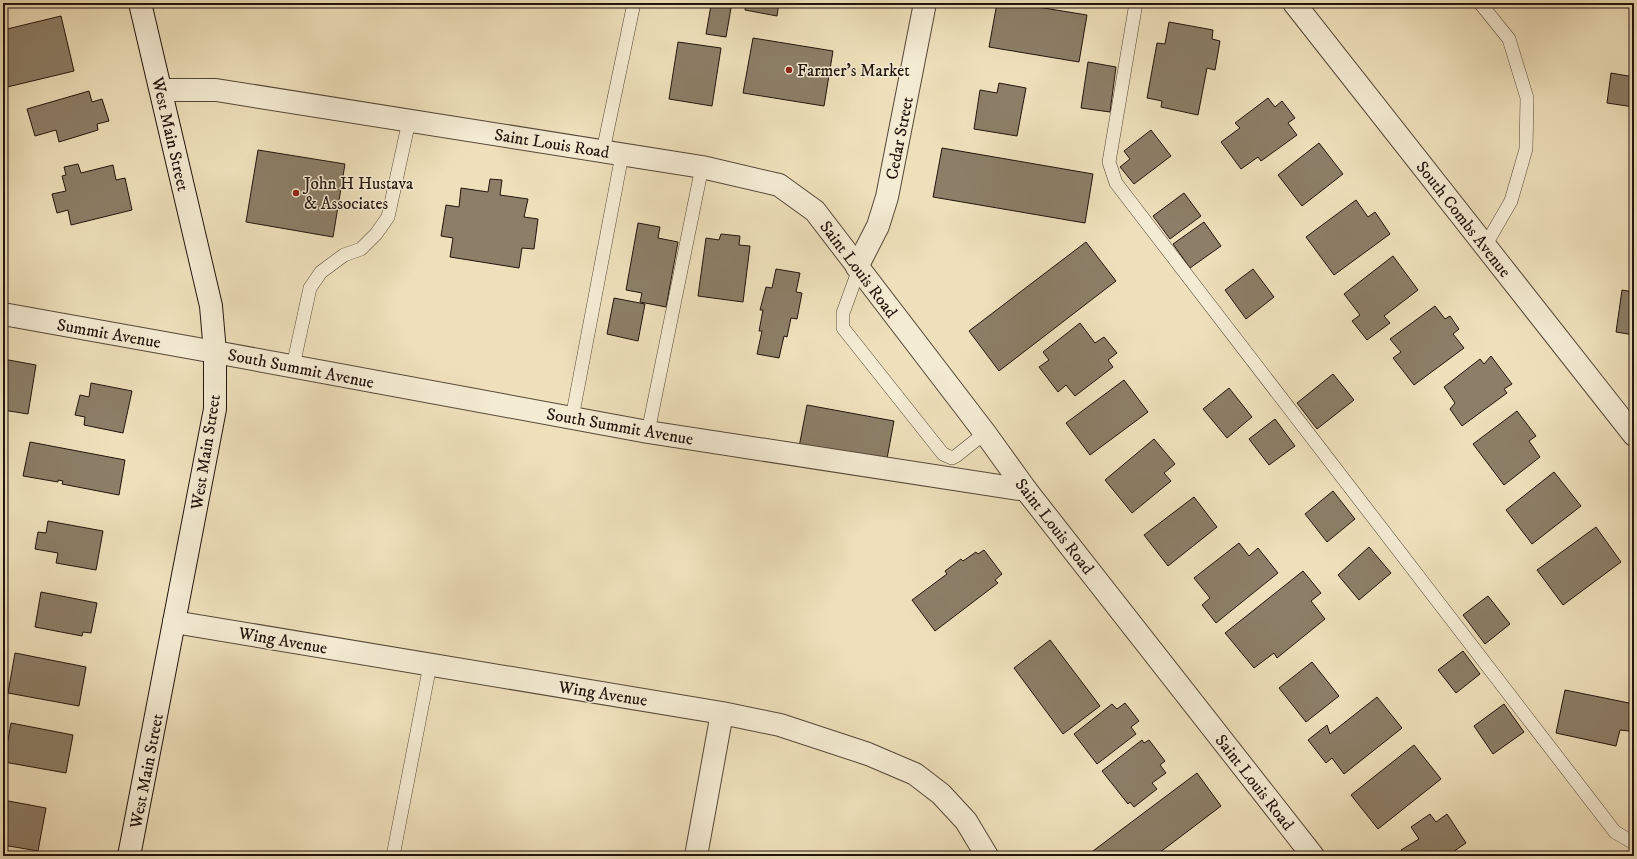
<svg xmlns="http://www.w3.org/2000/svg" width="1637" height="859" viewBox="0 0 1637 859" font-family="'IM FELL DW Pica',serif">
<rect width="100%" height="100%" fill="#eee0bb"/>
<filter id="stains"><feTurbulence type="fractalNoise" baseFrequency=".005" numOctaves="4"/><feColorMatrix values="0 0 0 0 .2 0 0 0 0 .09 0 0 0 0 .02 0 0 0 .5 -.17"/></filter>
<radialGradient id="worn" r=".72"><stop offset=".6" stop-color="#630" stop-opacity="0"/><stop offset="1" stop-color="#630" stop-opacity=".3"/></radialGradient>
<!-- building -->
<path fill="#8c7e67" stroke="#22140c" d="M746,3H779L777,16L745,10Z
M997,3H1013L1087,15L1079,62L989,47Z
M711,5L731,8L726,37L706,34Z
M61,16L74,71L3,88V30Z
M1169,22L1213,30L1212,39L1220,41L1215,70L1207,68L1198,115L1161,107L1162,101L1147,98L1157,43L1165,44Z
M753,38L833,51L824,106L743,93Z
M678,42L721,48L712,106L669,99Z
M1088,62L1116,67L1110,112L1081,108Z
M1611,73L1634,77V107L1607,103Z
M999,83L1026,88L1017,136L974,129L980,90L997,93Z
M89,91L92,102L102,99L109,121L97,124L98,130L59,142L56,130L35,136L27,109Z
M1268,98L1275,107L1282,101L1295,118L1288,123L1297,135L1261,161L1258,157L1241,169L1221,142L1240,128L1235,123Z
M1151,130L1171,156L1134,184L1120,167L1130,159L1124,151Z
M1319,143L1343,174L1302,206L1278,175Z
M942,148L1093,174L1085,223L933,197Z
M258,150L345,164L333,237L246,222Z
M78,164L81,173L113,165L116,180L125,178L132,210L71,225L68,210L57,213L52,194L66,191L62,176L66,175L64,167Z
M490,179L502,180L500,195L528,199L524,217L538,219L534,249L522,248L519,268L450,257L453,238L441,236L446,205L459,207L461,188L488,192Z
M1184,193L1201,216L1170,239L1153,216Z
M1356,200L1368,217L1375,212L1390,234L1334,275L1306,237Z
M1204,222L1221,246L1190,268L1173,244Z
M638,223L660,227L658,238L678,242L666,307L640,302L642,293L626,290Z
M721,234L740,236L739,245L750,246L743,302L698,296L706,238L719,240Z
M1086,242L1116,281L999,371L969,331Z
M1393,256L1418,290L1384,316L1390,323L1367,340L1352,321L1360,315L1344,294Z
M776,269L800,273L796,292L802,293L797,319L791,318L787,337L784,336L779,358L757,354L762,331H759L763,310H760L766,287L772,288Z
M1253,269L1274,297L1246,319L1225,290Z
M1622,290L1634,292V335L1616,332Z
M614,298L645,304L638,341L607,334Z
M1435,306L1445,319L1450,316L1459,329L1453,334L1464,348L1414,385L1393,358L1401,352L1390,339Z
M1080,323L1095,343L1104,337L1117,353L1108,360L1113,367L1075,396L1066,385L1058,392L1039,367L1049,360L1043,352Z
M1491,356L1512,384L1504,389L1507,393L1462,426L1450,409L1455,403L1444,387L1480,359L1484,364Z
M3,359L36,365L28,414L3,410Z
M1333,374L1354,400L1317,429L1297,403Z
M1124,380L1148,412L1090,455L1066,423Z
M91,383L132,391L123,433L84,425L85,417L75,415L80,395L89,397Z
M1229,388L1252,417L1227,438L1203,409Z
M807,405L894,421L886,464L799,447Z
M1517,411L1536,436L1529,441L1540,457L1504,485L1473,444Z
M1275,419L1295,446L1269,465L1249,439Z
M1154,439L1175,464L1164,473L1171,481L1132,513L1105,480Z
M30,442L125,460L119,495L62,484L63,481L58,480V482L23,476Z
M1554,472L1581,506L1532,544L1506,510Z
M1333,491L1355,519L1327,542L1305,514Z
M1194,497L1217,527L1168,566L1144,535Z
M48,521L103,531L96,570L56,563L58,553L35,549L38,532L46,533Z
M1596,527L1621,562L1563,605L1537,570Z
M1239,543L1249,556L1258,548L1278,573L1216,623L1202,605L1210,598L1194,578Z
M1369,547L1391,573L1359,600L1338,575Z
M984,550L1002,574L995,580L998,583L935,631L912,600L947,574L945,571L961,559L963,561L976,552L978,554Z
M1303,571L1321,593L1311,601L1325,619L1277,658L1274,653L1254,668L1225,633Z
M41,592L97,603L91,633L83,632L82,636L35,627Z
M1488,596L1510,624L1485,644L1463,615Z
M1050,640L1100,706L1063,734L1014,668Z
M1463,651L1480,674L1456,693L1438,670Z
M15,653L86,667L79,706L8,693Z
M1312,662L1339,696L1306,722L1279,688Z
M1565,690L1634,704L1629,731L1620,730L1616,746L1556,733Z
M1377,697L1402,728L1344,774L1332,758L1326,763L1308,740L1327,725L1330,734Z
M1125,703L1139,721L1131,727L1136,734L1097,764L1074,734L1112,704L1117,709Z
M1504,704L1524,732L1493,754L1474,726Z
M11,723L73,735L66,773L4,762Z
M1142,740L1144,743L1149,740L1165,761L1160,765L1166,773L1152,783L1157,789L1134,807L1130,802L1128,804L1102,771Z
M1414,745L1441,779L1378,829L1351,795Z
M1197,773L1221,806L1155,856H1096L1093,851Z
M3,800L46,808L38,851L3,845Z
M1430,814L1436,822L1447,814L1466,843L1447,856H1405L1401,850L1419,839L1411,827Z"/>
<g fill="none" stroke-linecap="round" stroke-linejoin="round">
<!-- service casing -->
<g stroke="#554738" stroke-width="14">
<path id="service" d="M1136,3L1109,162L1116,183L1615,832L1634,843
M1480,3L1509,39L1527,98L1526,149L1511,201L1485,246
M603,151L634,3
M859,269L843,313V328L943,454L952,458L956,456L985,433
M293,366L310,288L321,272L344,255L361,249L376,234L388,217L409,121
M572,418L622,155
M648,432L702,167
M393,856L430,665"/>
</g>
<!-- minor casing -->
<g stroke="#554738" stroke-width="24">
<path id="minor" d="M1294,3L1634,435
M857,267L878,226L887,197L925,3
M215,352L648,432L1026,490
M174,622L722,713L780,725L868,754L915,774L941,794L966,821L987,856
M696,856L722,713"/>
</g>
<!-- tertiary casing -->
<g stroke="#554738" stroke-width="24">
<path id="tertiary" d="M161,90H216L702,167L779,185L815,211L985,433L1026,490L1313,856
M3,314L215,352"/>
</g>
<!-- secondary casing -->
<g stroke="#22140c" stroke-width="24">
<path id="secondary" d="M129,856L215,409V352L211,306L140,3"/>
</g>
<!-- service -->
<use href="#service" stroke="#f4ebd3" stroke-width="13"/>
<!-- minor -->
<use href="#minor" stroke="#f4ebd3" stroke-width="22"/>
<!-- tertiary -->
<use href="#tertiary" stroke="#f4ebd3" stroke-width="22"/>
<!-- secondary -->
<use href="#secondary" stroke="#f4ebd3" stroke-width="22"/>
</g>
<!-- markers -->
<g fill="#8f2418" stroke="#f4ebd3" stroke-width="1.5">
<circle cx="789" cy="70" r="4"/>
<circle cx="296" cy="193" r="4"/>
</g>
<g text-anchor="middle" stroke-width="3" stroke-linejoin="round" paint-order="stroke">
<!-- poi labels -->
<g font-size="17" fill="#22140c" stroke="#f4ebd3" text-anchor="start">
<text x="797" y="76">Farmer's Market</text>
<text x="304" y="189">John H Hustava<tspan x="304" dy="20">&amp; Associates</tspan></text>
</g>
<!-- street labels -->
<g font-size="17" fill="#22140c" stroke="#f4ebd3">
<text transform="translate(171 134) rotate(77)" y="6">West Main Street</text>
<text transform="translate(899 138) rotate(-79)" y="6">Cedar Street</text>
<text transform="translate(552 143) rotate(9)" y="6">Saint Louis Road</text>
<text transform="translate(1464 219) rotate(52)" y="6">South Combs Avenue</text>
<text transform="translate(859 269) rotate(53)" y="6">Saint Louis Road</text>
<text transform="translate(109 333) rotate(10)" y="6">Summit Avenue</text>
<text transform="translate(301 368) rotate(11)" y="6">South Summit Avenue</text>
<text transform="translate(620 426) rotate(10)" y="6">South Summit Avenue</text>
<text transform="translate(205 452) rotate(-81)" y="6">West Main Street</text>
<text transform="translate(1055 526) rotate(52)" y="6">Saint Louis Road</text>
<text transform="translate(283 640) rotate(10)" y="6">Wing Avenue</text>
<text transform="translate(603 693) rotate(9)" y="6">Wing Avenue</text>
<text transform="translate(146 771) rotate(-79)" y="6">West Main Street</text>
<text transform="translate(1255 782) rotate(52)" y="6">Saint Louis Road</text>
</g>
</g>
<!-- margin -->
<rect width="1637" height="859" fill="none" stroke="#eee0bb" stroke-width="16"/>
<rect x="4" y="4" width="1629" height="851" fill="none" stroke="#22140c" stroke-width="2"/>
<rect x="8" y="8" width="1621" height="843" fill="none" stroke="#22140c"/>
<rect width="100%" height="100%" filter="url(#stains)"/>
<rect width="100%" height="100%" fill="url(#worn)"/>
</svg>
